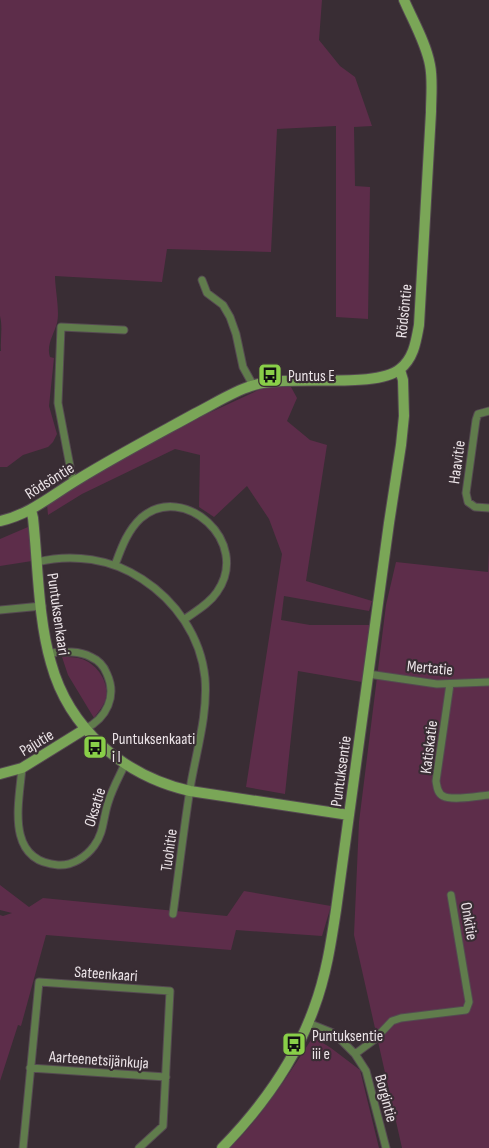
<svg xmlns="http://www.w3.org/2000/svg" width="489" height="1148" viewBox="0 0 489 1148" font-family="'Sofia Sans Condensed',sans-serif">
<rect width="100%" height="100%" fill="#392d34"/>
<!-- green -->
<path fill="#5d2d4a" d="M0,0H322L319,40L340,66L355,77L372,126L354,127L355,186L370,187L368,319L336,317V126L277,129L271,252L167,249L162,282L55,276C55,289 60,311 57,323C54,334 46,345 50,357L54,358L49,406L57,434L53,442L48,447L23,455L7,467H0V351H1C0,339 3,328 0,316Z
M265,387H291L297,398L287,421L310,440L327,445L306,581L372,601L369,611L284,596L281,620L310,625H370L362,682L298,671L285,794L246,787L282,554L269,519L247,486L214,517L199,507L200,455L175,449L82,494L48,515L47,504L115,461L168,432Z
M28,527L32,561L0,566V539Z
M489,549V1148H402L354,935L359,822L386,605L396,562L488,572Z
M62,657C68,657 76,657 82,659C97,664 109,682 106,697C105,705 98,712 94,718L68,675Z
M0,885L29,907L43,898L227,916L244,891L331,906L322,936L236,930L231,950L46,935L21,1026L18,1025L0,1081V915L3,916L12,913L0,910Z
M313,1037L331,1048L360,1070L379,1148H230C264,1114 287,1077 313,1037Z"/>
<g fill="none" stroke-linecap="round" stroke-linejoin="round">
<!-- street casing -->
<g stroke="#554a51" stroke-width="9">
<path id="street" d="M202,280L207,293L223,305L230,317L236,334L243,367L253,385
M489,411L478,414L476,420L466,493L468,502L475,507L489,508
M73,482L58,403L61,327L124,330
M37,562C73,553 112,559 142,579C176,601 201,637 205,678C208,713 197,749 191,783C184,826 179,870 173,914
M115,565C121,549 127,531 141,518C183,481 252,542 217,592C209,604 196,611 185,619
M0,610L42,606
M48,653C62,652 78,650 91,657C98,660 104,666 107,674C117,696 107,718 85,729
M368,674L437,684L489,682
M450,684L436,781C437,786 437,793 443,796C452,801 478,796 489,795
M22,768C19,803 5,861 58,865C72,866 86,857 94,846C104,833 103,818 108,803C112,789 119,777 125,764
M308,1023L333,1033L341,1040L355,1054L366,1071L386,1148
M355,1054L374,1040L392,1021L401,1018L466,1010L469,1002L451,895
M30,1068L166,1077
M23,1148L39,982L170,991L163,1126L139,1148"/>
</g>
<!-- secondary casing -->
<g stroke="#554a51" stroke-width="12">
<path id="secondary" d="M31,510L33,518C38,564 38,619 51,663C69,729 124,776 190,791L349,815
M0,521C29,515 52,495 77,480C116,456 156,435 196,413C214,404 232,392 251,386C289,373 374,390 400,369C414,358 416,341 419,325L431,112C431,97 433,80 430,65C426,43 413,21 404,0
M0,774L22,768L85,729
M222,1148C261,1108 295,1061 314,1008C326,976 331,943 336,910L389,523L401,445L404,416L403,380L400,370"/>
</g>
<!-- street -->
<use href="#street" stroke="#607c4c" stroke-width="7"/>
<!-- secondary -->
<use href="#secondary" stroke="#7aa657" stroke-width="10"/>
</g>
<!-- icons -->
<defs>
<g id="bus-square" transform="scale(1.25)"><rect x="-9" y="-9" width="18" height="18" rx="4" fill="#89cf48" stroke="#392d34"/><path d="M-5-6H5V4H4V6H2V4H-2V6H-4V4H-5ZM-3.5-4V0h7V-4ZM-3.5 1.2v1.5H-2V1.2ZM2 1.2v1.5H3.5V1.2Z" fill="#111"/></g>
</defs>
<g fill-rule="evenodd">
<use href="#bus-square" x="270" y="375"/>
<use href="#bus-square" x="95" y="747"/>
<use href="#bus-square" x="294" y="1044"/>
</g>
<g text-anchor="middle" stroke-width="4.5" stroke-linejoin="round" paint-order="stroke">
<!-- street labels -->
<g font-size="16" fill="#ebe3e7" stroke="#392d34">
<text transform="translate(403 311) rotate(-84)" y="6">Rödsöntie</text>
<text transform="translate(456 462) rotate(-82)" y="6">Haavitie</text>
<text transform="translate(49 480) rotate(-32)" y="6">Rödsöntie</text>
<text transform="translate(59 614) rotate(82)" y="6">Puntuksenkaari</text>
<text transform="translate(430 667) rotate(5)" y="6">Mertatie</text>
<text transform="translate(36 742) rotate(-31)" y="6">Pajutie</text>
<text transform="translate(428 747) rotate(-83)" y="6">Katiskatie</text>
<text transform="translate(340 771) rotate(-82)" y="6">Puntuksentie</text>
<text transform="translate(94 807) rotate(-73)" y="6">Oksatie</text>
<text transform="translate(168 850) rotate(-82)" y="6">Tuohitie</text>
<text transform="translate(470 921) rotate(80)" y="6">Onkitie</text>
<text transform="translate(106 973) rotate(4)" y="6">Sateenkaari</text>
<text transform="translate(99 1059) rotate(4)" y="6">Aarteenetsijänkuja</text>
<text transform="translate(387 1098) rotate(75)" y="6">Borgintie</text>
</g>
<!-- poi labels -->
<g font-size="16" fill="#ebe3e7" stroke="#392d34" text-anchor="start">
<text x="288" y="381">Puntus E</text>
<text x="112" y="744">Puntuksenkaati<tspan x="112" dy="18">i I</tspan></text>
<text x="312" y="1041">Puntuksentie<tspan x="312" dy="18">iii e</tspan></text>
</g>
</g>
</svg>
